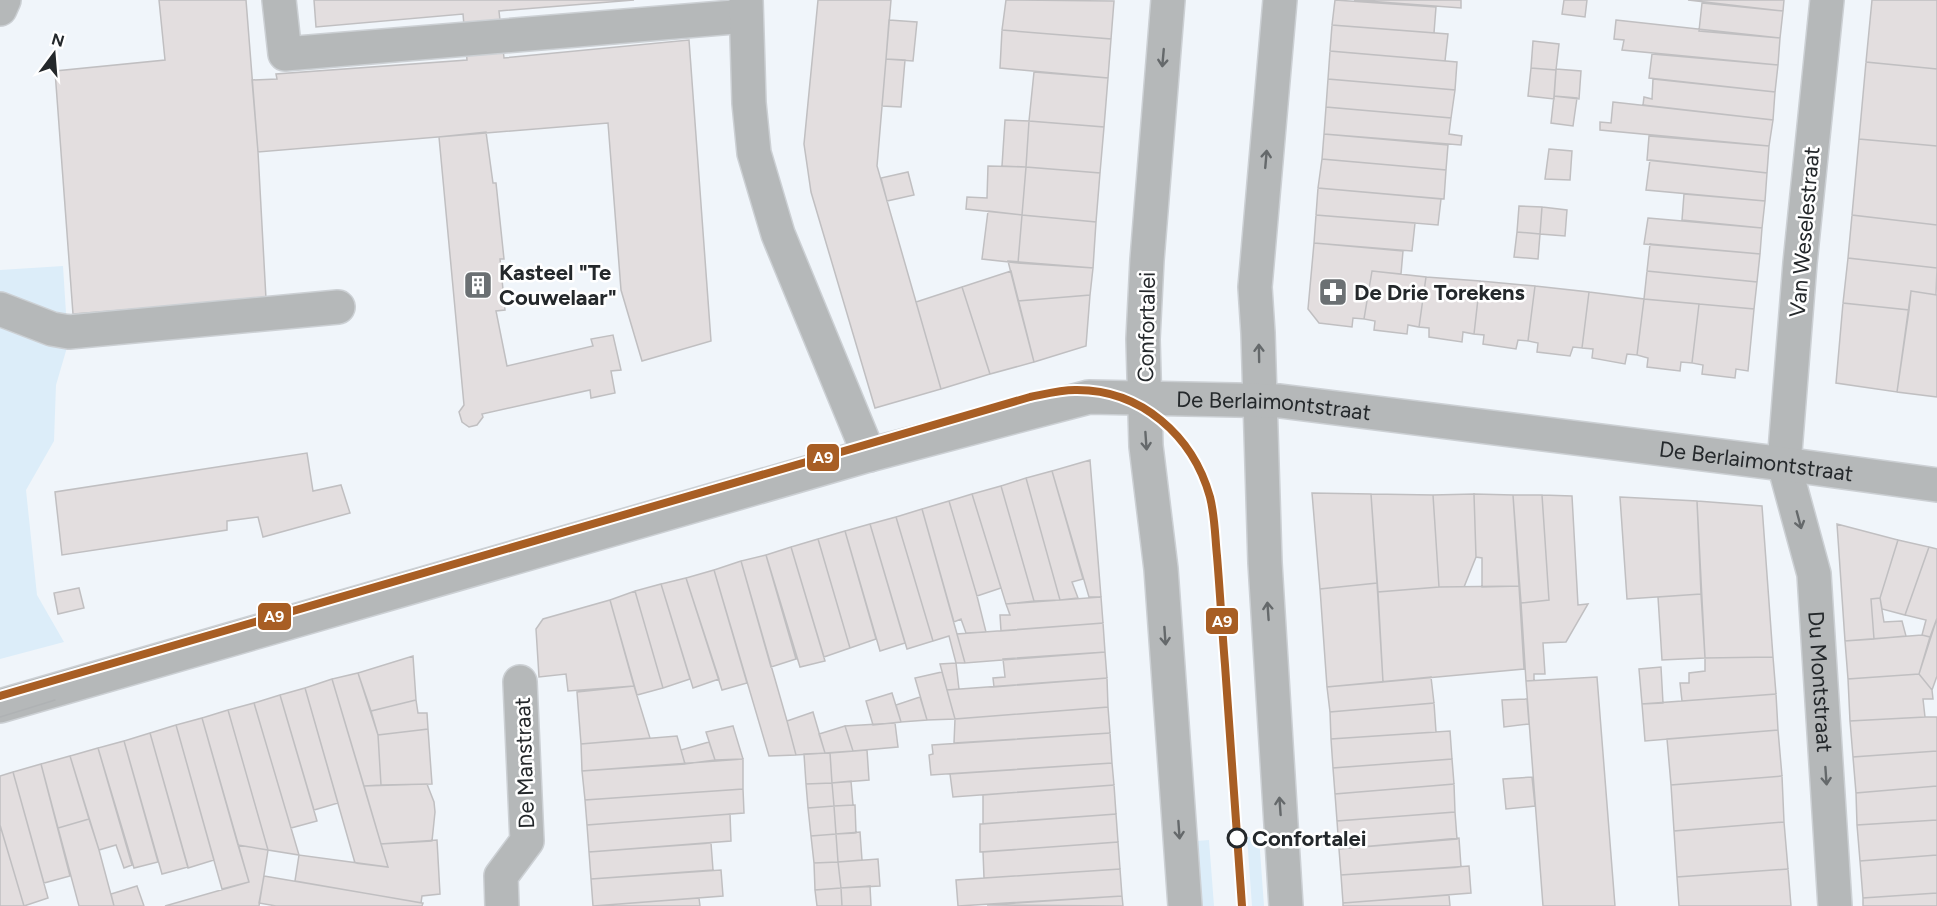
<svg xmlns="http://www.w3.org/2000/svg" width="1937" height="906" viewBox="0 0 1937 906" font-family="Figtree,sans-serif">
<rect width="100%" height="100%" fill="#f0f5fa"/>
<!-- green -->
<path fill="#dcedf9" d="M63,266L68,344L56,385L54,441L26,490L37,595L64,642L0,659V270Z
M1247,837H1259L1264,906H1252Z
M1209,840L1214,906H1201L1196,841Z"/>
<!-- building -->
<path fill="#e3dedf" stroke="#c0bfc1" stroke-width="1.5" d="M159,0H246L258,152L266,299L73,314L55,71L165,60Z
M314,0H634L499,11L504,58L689,40L711,341L642,361L621,290L608,123L258,152L252,80L277,79L276,74L467,60L463,14L316,27Z
M818,0H891L877,166L941,389L875,408L811,192L804,144Z
M1006,0L1114,1L1111,39L1002,30Z
M1335,0L1436,7L1434,33L1332,25Z
M1354,0H1461V8Z
M1564,0H1587L1585,17L1562,14Z
M1688,0H1784L1783,11Z
M1872,0H1937V69L1866,62Z
M1702,3L1783,11L1780,38L1699,31Z
M889,20L917,22L913,61L886,59Z
M1616,20L1780,38L1778,65L1622,50L1624,40L1614,39Z
M1332,25L1448,34L1445,61L1330,51Z
M1002,30L1111,39L1108,78L1000,68Z
M1533,41L1559,44L1556,70L1531,68Z
M1330,51L1457,62L1455,90L1328,79Z
M1652,54L1778,65L1775,92L1649,78Z
M886,59L905,60L901,107L882,106Z
M1866,62L1937,69V146L1859,139Z
M1531,68L1556,70L1554,99L1528,96Z
M1556,69L1581,71L1579,99L1554,96Z
M1034,72L1108,78L1104,127L1029,121Z
M1328,79L1455,90L1451,118L1326,107Z
M1653,79L1775,92L1773,120L1643,105L1644,97L1652,99Z
M1554,96L1577,98L1573,126L1551,123Z
M1613,102L1773,120L1769,146L1600,130V122L1611,123Z
M1326,107L1451,118L1449,134L1462,136L1461,145L1324,134Z
M1005,120L1029,121L1026,167L1002,166Z
M1029,121L1104,127L1100,173L1026,167Z
M486,132L493,183H496L504,259H500L505,310L496,311L507,366L593,346L591,339L613,335L621,370L611,371L615,393L591,398L590,390L482,414L483,417L477,425L469,427L462,422L459,412L464,405L439,137Z
M1324,134L1448,145L1446,170L1322,159Z
M1649,136L1769,146L1767,173L1647,160Z
M1859,139L1937,146V225L1852,215Z
M1549,149L1572,151L1570,180L1545,179Z
M1322,159L1446,170L1444,199L1318,188Z
M1650,160L1767,173L1765,201L1646,190Z
M988,166L1026,167L1022,215L966,209L967,197L987,198Z
M1026,167L1100,173L1096,222L1022,215Z
M908,172L914,195L887,201L881,178Z
M1318,188L1441,199L1438,225L1316,215Z
M1684,194L1765,201L1762,228L1682,220Z
M1519,206L1542,207L1540,234L1517,232Z
M1542,207L1567,210L1565,236L1540,234Z
M988,211L1022,215L1018,263L982,259Z
M1022,215L1096,222L1093,268L1018,263Z
M1316,215L1415,223L1412,251L1314,243Z
M1852,215L1937,225V268L1848,258Z
M1648,218L1762,228L1760,254L1644,244Z
M1517,232L1540,234L1538,259L1514,257Z
M1314,243L1403,251L1401,274L1372,271L1364,319L1353,318L1352,327L1319,323L1308,309Z
M1650,244L1760,254L1757,282L1647,271Z
M1848,258L1937,268L1936,295L1911,291L1909,310L1843,303Z
M1008,261L1093,268L1090,295L1018,301Z
M1011,271L1034,362L990,374L962,287Z
M1372,271L1426,277L1419,327L1408,325L1407,334L1374,330L1375,321L1364,319Z
M1647,271L1757,282L1754,309L1644,299Z
M1426,277L1480,281L1474,334L1463,332L1462,342L1429,337V328L1419,327Z
M1480,281L1535,286L1528,341L1518,340L1516,349L1483,344L1484,335L1474,334Z
M1535,286L1589,292L1582,348L1573,347L1570,356L1537,352L1538,343L1528,341Z
M962,287L990,374L941,389L916,302Z
M1911,291L1937,295V397L1897,392Z
M1589,292L1644,299L1637,355L1627,354L1625,364L1592,358L1593,349L1582,348Z
M1090,295L1086,346L1034,362L1018,301Z
M1644,299L1699,304L1692,363L1681,362L1680,371L1647,367L1648,358L1637,355Z
M1843,303L1909,310L1897,392L1836,383Z
M1699,304L1754,309L1748,371L1736,369L1735,378L1702,374L1703,365L1692,363Z
M307,453L313,491L341,485L350,513L263,537L258,517L227,521V530L62,555L55,492Z
M1090,460L1101,597H1089L1052,471Z
M1052,471L1083,579L1072,582L1078,598L1060,600L1026,478Z
M1026,478L1060,600L1034,601L1001,486Z
M1001,486L1034,601L1006,604L972,494Z
M1312,493L1371,494L1377,583L1320,589Z
M972,494L1001,588L977,596L949,501Z
M1371,494L1433,495L1439,587L1378,592Z
M1474,494L1476,557L1464,587H1439L1433,495Z
M1474,494L1513,495L1519,586L1482,587V558L1476,557Z
M1513,495H1542L1549,600L1521,603Z
M1542,495L1572,496L1578,605L1588,604L1566,642L1543,643L1545,674H1534V681H1526L1521,603L1549,600Z
M1620,497L1697,501L1701,594L1627,599Z
M949,501L977,596L986,632L966,633L961,619L954,622L922,509Z
M1697,501L1762,506L1773,657L1705,658Z
M922,509L957,634L965,663H956L949,636L933,641L896,517Z
M896,517L933,641L907,649L870,524Z
M870,524L905,643L880,651L845,531Z
M1837,524L1898,540L1880,598L1871,599L1874,639L1845,641Z
M845,531L876,639L850,648L818,539Z
M818,539L850,648L824,657L791,547Z
M1898,540L1929,547L1905,615L1882,609L1880,598Z
M791,547L825,661L800,667L766,555Z
M1929,547L1937,549V618L1930,637L1922,635L1926,620L1905,615Z
M766,555L796,659L771,667L741,561Z
M741,561L787,721L796,755L769,756L714,570Z
M714,570L747,683L722,690L686,578Z
M686,578L719,679L693,688L661,584Z
M1377,583L1383,682L1327,687L1320,589Z
M661,584L690,679L663,688L635,591Z
M1519,586L1524,669L1383,682L1378,592L1439,587Z
M79,588L84,608L58,614L54,593Z
M635,591L663,688L637,695L610,600Z
M1701,594L1705,658L1662,660L1658,597Z
M1101,597L1103,623L1001,631L1000,615H1010L1006,604Z
M1880,598L1884,622L1902,621L1906,636L1874,639L1871,599Z
M610,600L634,686L568,691L566,674L539,677L536,629L543,619Z
M1937,618V676L1932,690L1919,674Z
M1103,623L1105,652L965,663L957,634Z
M1922,635L1930,637L1919,674L1848,679L1845,641Z
M1105,652L1107,678L994,687L993,678L1005,677L1003,659Z
M413,656L416,700L371,711L358,673Z
M1773,657L1776,694L1682,701L1680,683H1689V673L1705,671V658Z
M956,663L959,689L947,690L940,664Z
M1661,667L1663,703L1642,704L1639,669Z
M942,672L955,719L927,720L915,678Z
M358,673L378,735L381,785L364,786L332,679Z
M1919,674L1932,690L1933,699H1923L1925,717L1850,721L1848,679Z
M1431,677L1434,703L1330,712L1327,687Z
M1597,677L1615,906H1543L1526,681Z
M1107,678L1108,707L955,719L947,690Z
M332,679L381,844L388,867L355,863L305,688Z
M634,686L650,738L581,744L577,692Z
M305,688L338,803L314,810L280,695Z
M892,693L901,722L873,725L866,701Z
M1776,694L1778,730L1645,741L1642,704Z
M280,695L317,821L291,828L254,703Z
M920,697L927,720L901,722L896,705Z
M1527,699L1529,724L1504,727L1502,700Z
M416,700L418,713H427L428,729L378,735L371,711Z
M254,703L291,828L299,855L268,850L228,710Z
M1434,703L1436,732L1331,739L1330,712Z
M1108,707L1110,733L954,743L955,719Z
M228,710L268,850L238,845L202,718Z
M813,712L825,753L796,755L787,721Z
M1925,717H1937V751L1853,757L1850,721Z
M202,718L249,882L222,889L176,725Z
M895,723L898,747L853,751L845,726Z
M176,725L214,860L188,868L150,733Z
M733,726L743,759L715,760L706,732Z
M845,726L853,751L825,753L819,734Z
M428,729L432,784L381,785L378,735Z
M1778,730L1782,776L1671,785L1667,739Z
M1450,731L1452,759L1333,768L1331,739Z
M150,733L188,867L162,874L124,741Z
M1110,733L1112,763L931,775L929,755L933,754L932,745Z
M677,736L685,764L582,771L581,744Z
M124,741L158,862L134,868L98,748Z
M709,742L715,760L685,764L681,750Z
M98,748L132,865L124,868L116,845L99,850L70,756Z
M867,750L869,780L832,783L830,753Z
M1937,751V786L1856,793L1853,757Z
M830,753L832,783L806,784L804,754Z
M70,756L89,819L58,828L41,764Z
M743,759V789L585,800L582,771Z
M1452,759L1454,784L1335,794L1333,768Z
M1112,763L1114,785L953,797L950,774Z
M41,764L70,876L44,883L13,772Z
M13,772L48,898L24,906L0,825V776Z
M1782,776L1784,822L1674,831L1671,785Z
M1532,777L1535,806L1506,809L1503,779Z
M851,781L853,805L834,806L832,783Z
M832,783L834,806L808,808L806,784Z
M427,784L434,802L435,812L432,841L381,844L364,786Z
M1454,784L1455,812L1337,821L1335,794Z
M1114,785L1116,814L983,824V795Z
M1937,786V820L1857,825L1856,793Z
M743,789L744,813L587,825L585,800Z
M855,805L856,833L836,834L834,806Z
M834,806L836,834L811,836L808,808Z
M1455,812L1457,839L1339,849L1337,821Z
M730,814L731,841L589,852L587,825Z
M1116,814L1118,842L980,852V824Z
M89,819L99,850L114,906H79L58,828Z
M1937,820V855L1860,861L1857,825Z
M1784,822L1788,869L1677,877L1674,831Z
M0,825L24,906H0Z
M860,832L862,860L838,862L836,834Z
M836,834L838,862L814,863L811,836Z
M1459,838L1461,867L1341,875L1339,849Z
M437,840L440,894L422,896L421,903L295,881L299,855L388,867L381,844Z
M1118,842L1120,869L984,878L983,852Z
M711,843L713,870L591,879L589,852Z
M238,845L268,850L259,906H165L249,882Z
M1937,855V893L1863,898L1860,861Z
M878,859L880,886L841,888L838,862Z
M838,862L841,888L815,890L814,863Z
M1469,866L1471,893L1343,903L1341,875Z
M1120,869L1122,896L958,906L956,880Z
M1788,869L1791,906H1679L1677,877Z
M721,870L723,896L593,906L591,879Z
M264,876L423,903L422,906H276L259,903Z
M137,886L144,906H114L111,894Z
M870,886L871,906H842L841,888Z
M841,888L842,906H817L815,890Z
M1937,893V906H1863V898Z
M1449,895L1450,906H1343V903Z
M1122,896L1123,906L987,905Z
M699,898L700,906H593Z"/>
<g fill="none" stroke-linecap="round" stroke-linejoin="round">
<!-- minor casing -->
<g stroke="#ccd0d4" stroke-width="36">
<g id="minor">
<path d="M279,0L285,54L746,16"/>
<path d="M746,0L749,103L754,153L778,234L869,455"/>
<path d="M1168,0L1147,260L1143,339L1146,446L1161,569L1185,906"/>
<path d="M1280,0L1255,287L1258,333L1265,563L1286,906"/>
<path id="s1" d="M1827,0L1800,263L1784,464L1814,574L1835,906"/>
<path d="M0,9L4,0"/>
<path d="M0,309L52,329L69,332L338,307"/>
<path id="s2" d="M0,706L869,455L1089,397L1280,401L1784,464L1937,485"/>
<path d="M502,906L501,876L527,841L520,682"/>
</g>
</g>
<!-- minor -->
<use href="#minor" stroke="#b5b8b9" stroke-width="33"/>
<!-- tram -->
<path stroke="#afb2b4" stroke-width="1.5" d="M0,717L55,700"/>
<!-- tram-1 casing -->
<g stroke="#fff" stroke-width="12">
<path id="tram-1" d="M0,696L1030,397C1045,394 1060,390 1075,390C1141,389 1193,436 1210,497C1215,517 1215,537 1217,556C1220,592 1222,629 1225,665C1231,745 1236,826 1242,906"/>
</g>
<!-- tram-1 -->
<use href="#tram-1" stroke="#a85e24" stroke-width="8"/>
</g>
<!-- one-way arrows -->
<defs><path id="oneway-shaft" d="M-6 0H5M1.5-3L5.5 0L1.5 3" fill="none" stroke-width="1.6" stroke-linecap="round" stroke-linejoin="round" transform="scale(1.5)"/></defs>
<g stroke="#65696b">
<use href="#oneway-shaft" transform="translate(1163 58) rotate(95)"/>
<use href="#oneway-shaft" transform="translate(1266 159) rotate(-85)"/>
<use href="#oneway-shaft" transform="translate(1259 353) rotate(-91)"/>
<use href="#oneway-shaft" transform="translate(1146 441) rotate(86)"/>
<use href="#oneway-shaft" transform="translate(1799 520) rotate(75)"/>
<use href="#oneway-shaft" transform="translate(1268 611) rotate(-94)"/>
<use href="#oneway-shaft" transform="translate(1165 636) rotate(86)"/>
<use href="#oneway-shaft" transform="translate(1826 776) rotate(86)"/>
<use href="#oneway-shaft" transform="translate(1280 806) rotate(-94)"/>
<use href="#oneway-shaft" transform="translate(1179 830) rotate(86)"/>
</g>
<!-- icons -->
<defs>
<g id="building-square" transform="scale(1.5)"><rect x="-9" y="-9" width="18" height="18" rx="4" fill="#6b7073" stroke="#fff"/><path d="M-4-6H4V6H1V3H-1V6H-4ZM-2.5-4.3h1.7v1.8h-1.7ZM.8-4.3h1.7v1.8H.8ZM-2.5-1h1.7V.8h-1.7ZM.8-1h1.7V.8H.8Z" fill="#fff"/></g>
<g id="pharmacy-square" transform="scale(1.5)"><rect x="-9" y="-9" width="18" height="18" rx="4" fill="#6b7073" stroke="#fff"/><path d="M-2-6h4v4h4v4h-4v4h-4v-4h-4v-4h4Z" fill="#fff"/></g>
</defs>
<g fill-rule="evenodd">
<use href="#building-square" x="478" y="285"/>
<use href="#pharmacy-square" x="1333" y="292"/>
</g>
<!-- markers -->
<circle fill="#fff" stroke="#24282b" stroke-width="3" cx="1237" cy="838" r="9"/>
<g text-anchor="middle" stroke-width="5" stroke-linejoin="round" paint-order="stroke">
<!-- street labels -->
<g font-size="22" fill="#24282b" stroke="#fff">
<text transform="translate(1804 232) rotate(-85)" y="8">Van Weselestraat</text>
<text transform="translate(1146 327) rotate(-89)" y="8">Confortalei</text>
<text dy="8" stroke="none"><textPath href="#s2" startOffset="1317">De Berlaimontstraat</textPath></text>
<text dy="8" stroke="none"><textPath href="#s2" startOffset="1803">De Berlaimontstraat</textPath></text>
<text dy="8" stroke="none"><textPath href="#s1" startOffset="688">Du Montstraat</textPath></text>
<text transform="translate(524 763) rotate(-92)" y="8">De Manstraat</text>
</g>
<!-- poi labels -->
<g font-size="22" font-weight="bold" fill="#24282b" stroke="#fff" text-anchor="start">
<text x="499" y="280">Kasteel "Te<tspan x="499" dy="25">Couwelaar"</tspan></text>
<text x="1354" y="300">De Drie Torekens</text>
</g>
<!-- stop labels -->
<g font-size="22" font-weight="bold" fill="#24282b" stroke="#fff" text-anchor="start">
<text x="1252" y="846">Confortalei</text>
</g>
</g>
<g stroke="#fff" stroke-width="2">
<rect x="806" y="443" width="34" height="29" rx="6" fill="#a85e24"/>
<rect x="257" y="602" width="35" height="29" rx="6" fill="#a85e24"/>
<rect x="1205" y="607" width="34" height="28" rx="6" fill="#a85e24"/>
</g>
<g font-size="16" text-anchor="middle" font-weight="bold" fill="#fff">
<text x="823" y="463">A9</text>
<text x="274" y="622">A9</text>
<text x="1222" y="627">A9</text>
</g>
<!-- north arrow -->
<g transform="translate(54 54) rotate(16)" stroke="#ffffff" stroke-width="4.5" paint-order="stroke">
<path d="M0-4.5L10 22L0 15L-10 22Z" fill="#24282b"/>
<text y="-9" font-size="16" font-weight="bold" text-anchor="middle" fill="#24282b">N</text>
</g>
</svg>
